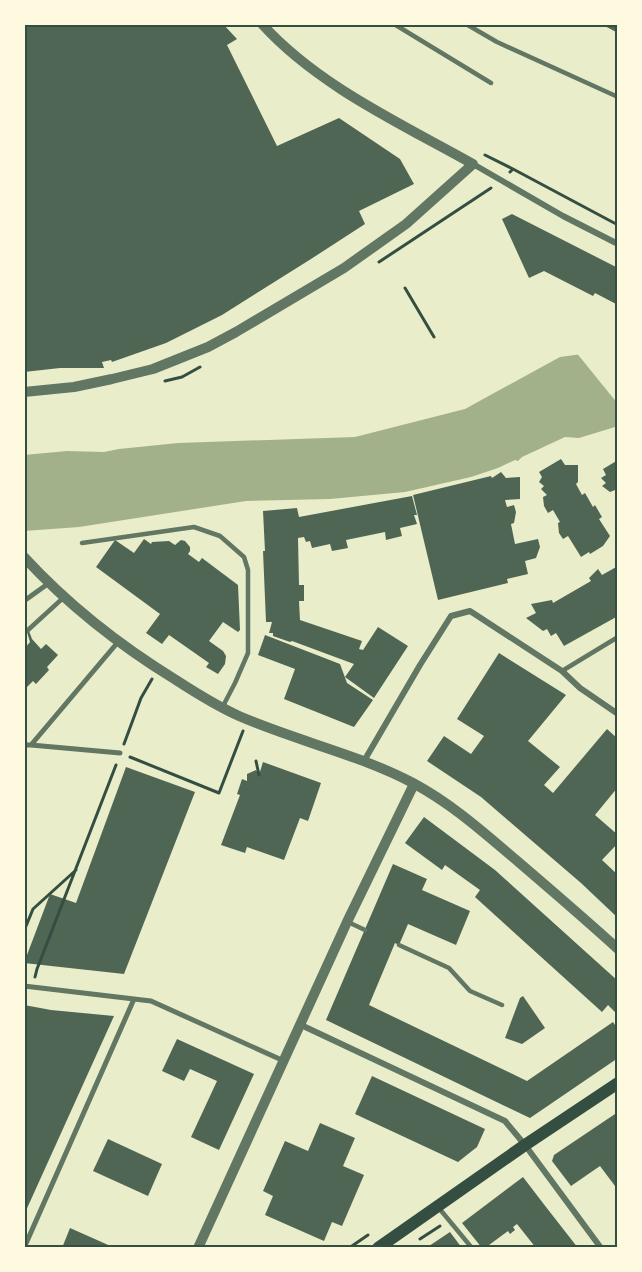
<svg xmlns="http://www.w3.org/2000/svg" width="642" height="1272" viewBox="0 0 642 1272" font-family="Rubik,sans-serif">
<rect width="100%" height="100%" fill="#e9edc9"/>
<!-- water -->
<path fill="#a3b18a" d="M618,349V428L615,427L579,438L565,437L522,457L518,461L515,460L498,468L471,477L405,492L330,499L246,501L79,527L24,531V455L67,451L104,452L119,449L178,443L355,437L465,409L560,357Z"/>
<!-- pier -->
<path fill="#e9edc9" d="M616,346L618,349V404L575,351Z"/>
<!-- building -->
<path fill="#4f6655" d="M31,24H223L237,39L227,45L277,146L339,118L400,159L414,184L359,211L365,224L311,259L222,315L166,343L112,362L111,360L102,362L104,368H60L24,372V27Z
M601,24H618V33Z
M512,214L618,268V305L595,293L593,296L544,271L529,278L502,219Z
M561,459L565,465H578V482L576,484L582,495L585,493L593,507L595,505L602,517L599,519L610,536L603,546L590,554L589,552L581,557L568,536L563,539L559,533L558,523L560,522L553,510L548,513L544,506L543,497L547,495L541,489L544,486L539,482L542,477L539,472Z
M618,460V495L615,490L610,492L602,486L606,483L601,478L606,475L603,469Z
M501,472L506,478L520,477V499L505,500L507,507L514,505L516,512L514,523L511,524L515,544L538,539L540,547L536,558L525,561L528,574L507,579L508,583L438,600L413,495L491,476L492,478Z
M412,496L417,515H414L417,524L400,528L402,536L386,540L385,532L346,540L348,548L332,551L330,544L312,548L310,541L306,542L304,537L298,538L299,585H304V601H299L300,620L362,641L359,649L363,650L378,627L408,646L374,698L345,677L354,664L292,641L290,642L273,636V633H269L272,622H266L263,551H265L263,511L297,508L299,517Z
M144,539L151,544L152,542L169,541L175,545L181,540L185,541L190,547V551L188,554L199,562L202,558L238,585L240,630L238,632L223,622L209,641L223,651L226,656L225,664L218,674L206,667L209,663L169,635L162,644L146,633L160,614L96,567L115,540L134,553Z
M618,566V616L564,646L556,633L551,636L547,629L543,631L526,618L536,613L531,604L552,600L553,603L591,581L589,578L598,569L602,575Z
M29,631L32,639L41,649L46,644L58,655L47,667L49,670L36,684L33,681L24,690V649L30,642L27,632Z
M265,635L340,664L347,683L373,700L354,727L284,699L295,669L258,655Z
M499,653L566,695L528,741L560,767L544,785L553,793L607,729L618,739V787L595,815L618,835V843L602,860L618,875V918L581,883L481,797L427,761L444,736L471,754L484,736L457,719Z
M263,762L321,783L308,821L300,818L284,860L247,847L245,853L221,845L240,795L237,794L242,779L247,781V774L256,770L259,775Z
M126,767L195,792L124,974L24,963L50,894L76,903Z
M424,817L495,870L618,981V1015L608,1005L602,1012L475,897L480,890L445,865L442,870L405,843Z
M393,864L427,879L422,890L470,911L456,945L408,924L399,945L395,943L369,1005L527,1081L613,1022L615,1025L618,1022V1058L530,1118L326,1020Z
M523,996L545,1028L522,1044L505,1038L520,998Z
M24,1005L51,1010L114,1016L24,1215Z
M177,1039L254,1074L219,1150L191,1137L217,1081L190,1069L184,1081L162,1071Z
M372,1076L485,1129L477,1147L458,1162L355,1114Z
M618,1112V1190L600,1166L571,1186L552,1161L554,1155Z
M320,1123L355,1138L343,1166L364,1175L342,1226L332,1222L324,1241L265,1215L273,1196L263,1191L285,1141L308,1151Z
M108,1139L162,1164L148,1196L93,1171Z
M523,1177L546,1207L578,1248H536L517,1224L513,1227L515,1230L510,1234L508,1231L485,1248H482L462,1223Z
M70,1228L115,1248H62Z
M450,1232L462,1248H426Z"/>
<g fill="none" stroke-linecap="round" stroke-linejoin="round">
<!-- path -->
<path stroke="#344e41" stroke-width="3" d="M485,155L513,169
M510,172L513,169L618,225
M379,262L491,188
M405,288L434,337
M165,381L182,377L200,367
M124,744L141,698L152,679
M130,757L219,793L243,731
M256,761L259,775
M24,931L33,909L76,870
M35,977L37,969L116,765
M420,1239L440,1226
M349,1248L368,1235"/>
<!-- service -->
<path stroke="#617663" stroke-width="4.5" d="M394,24L491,83
M466,24L497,42L618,97
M82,543L194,527L220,536L244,557L248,570V653L235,683L222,708
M28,630L63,598
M562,671L618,637
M348,922L365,930
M399,945L449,968L470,991L502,1005
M438,1207L472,1248"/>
<!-- pedestrian -->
<path stroke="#617663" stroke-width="5" d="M24,601L49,583
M24,745H31L118,642
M31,745L120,753
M24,986L151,1001L284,1061
M24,1248L134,999"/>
<!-- minor -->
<path stroke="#617663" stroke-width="6" d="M473,164L563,216L618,244
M364,761L420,665L451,616L470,611L562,671L580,688L618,714
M301,1025L505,1121L525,1145L601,1248"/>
<!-- tertiary -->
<path stroke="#617663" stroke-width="10" d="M24,392L74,387L112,379L153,369L208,347L236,332L344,268L406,224L473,164C402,124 318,86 262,24
M24,557C69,606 119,645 176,680C196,693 217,706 239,716C296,741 358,754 413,783C452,804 482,831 515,859C550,889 584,918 618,949
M198,1248L347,922L414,784"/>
<!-- secondary -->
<path stroke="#344e41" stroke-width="12" d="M378,1248L525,1145L618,1083"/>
</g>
<!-- border -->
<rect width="642" height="1272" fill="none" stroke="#fefae0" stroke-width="51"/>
<rect x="26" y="26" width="590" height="1220" fill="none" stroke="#344e41" stroke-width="2"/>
</svg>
